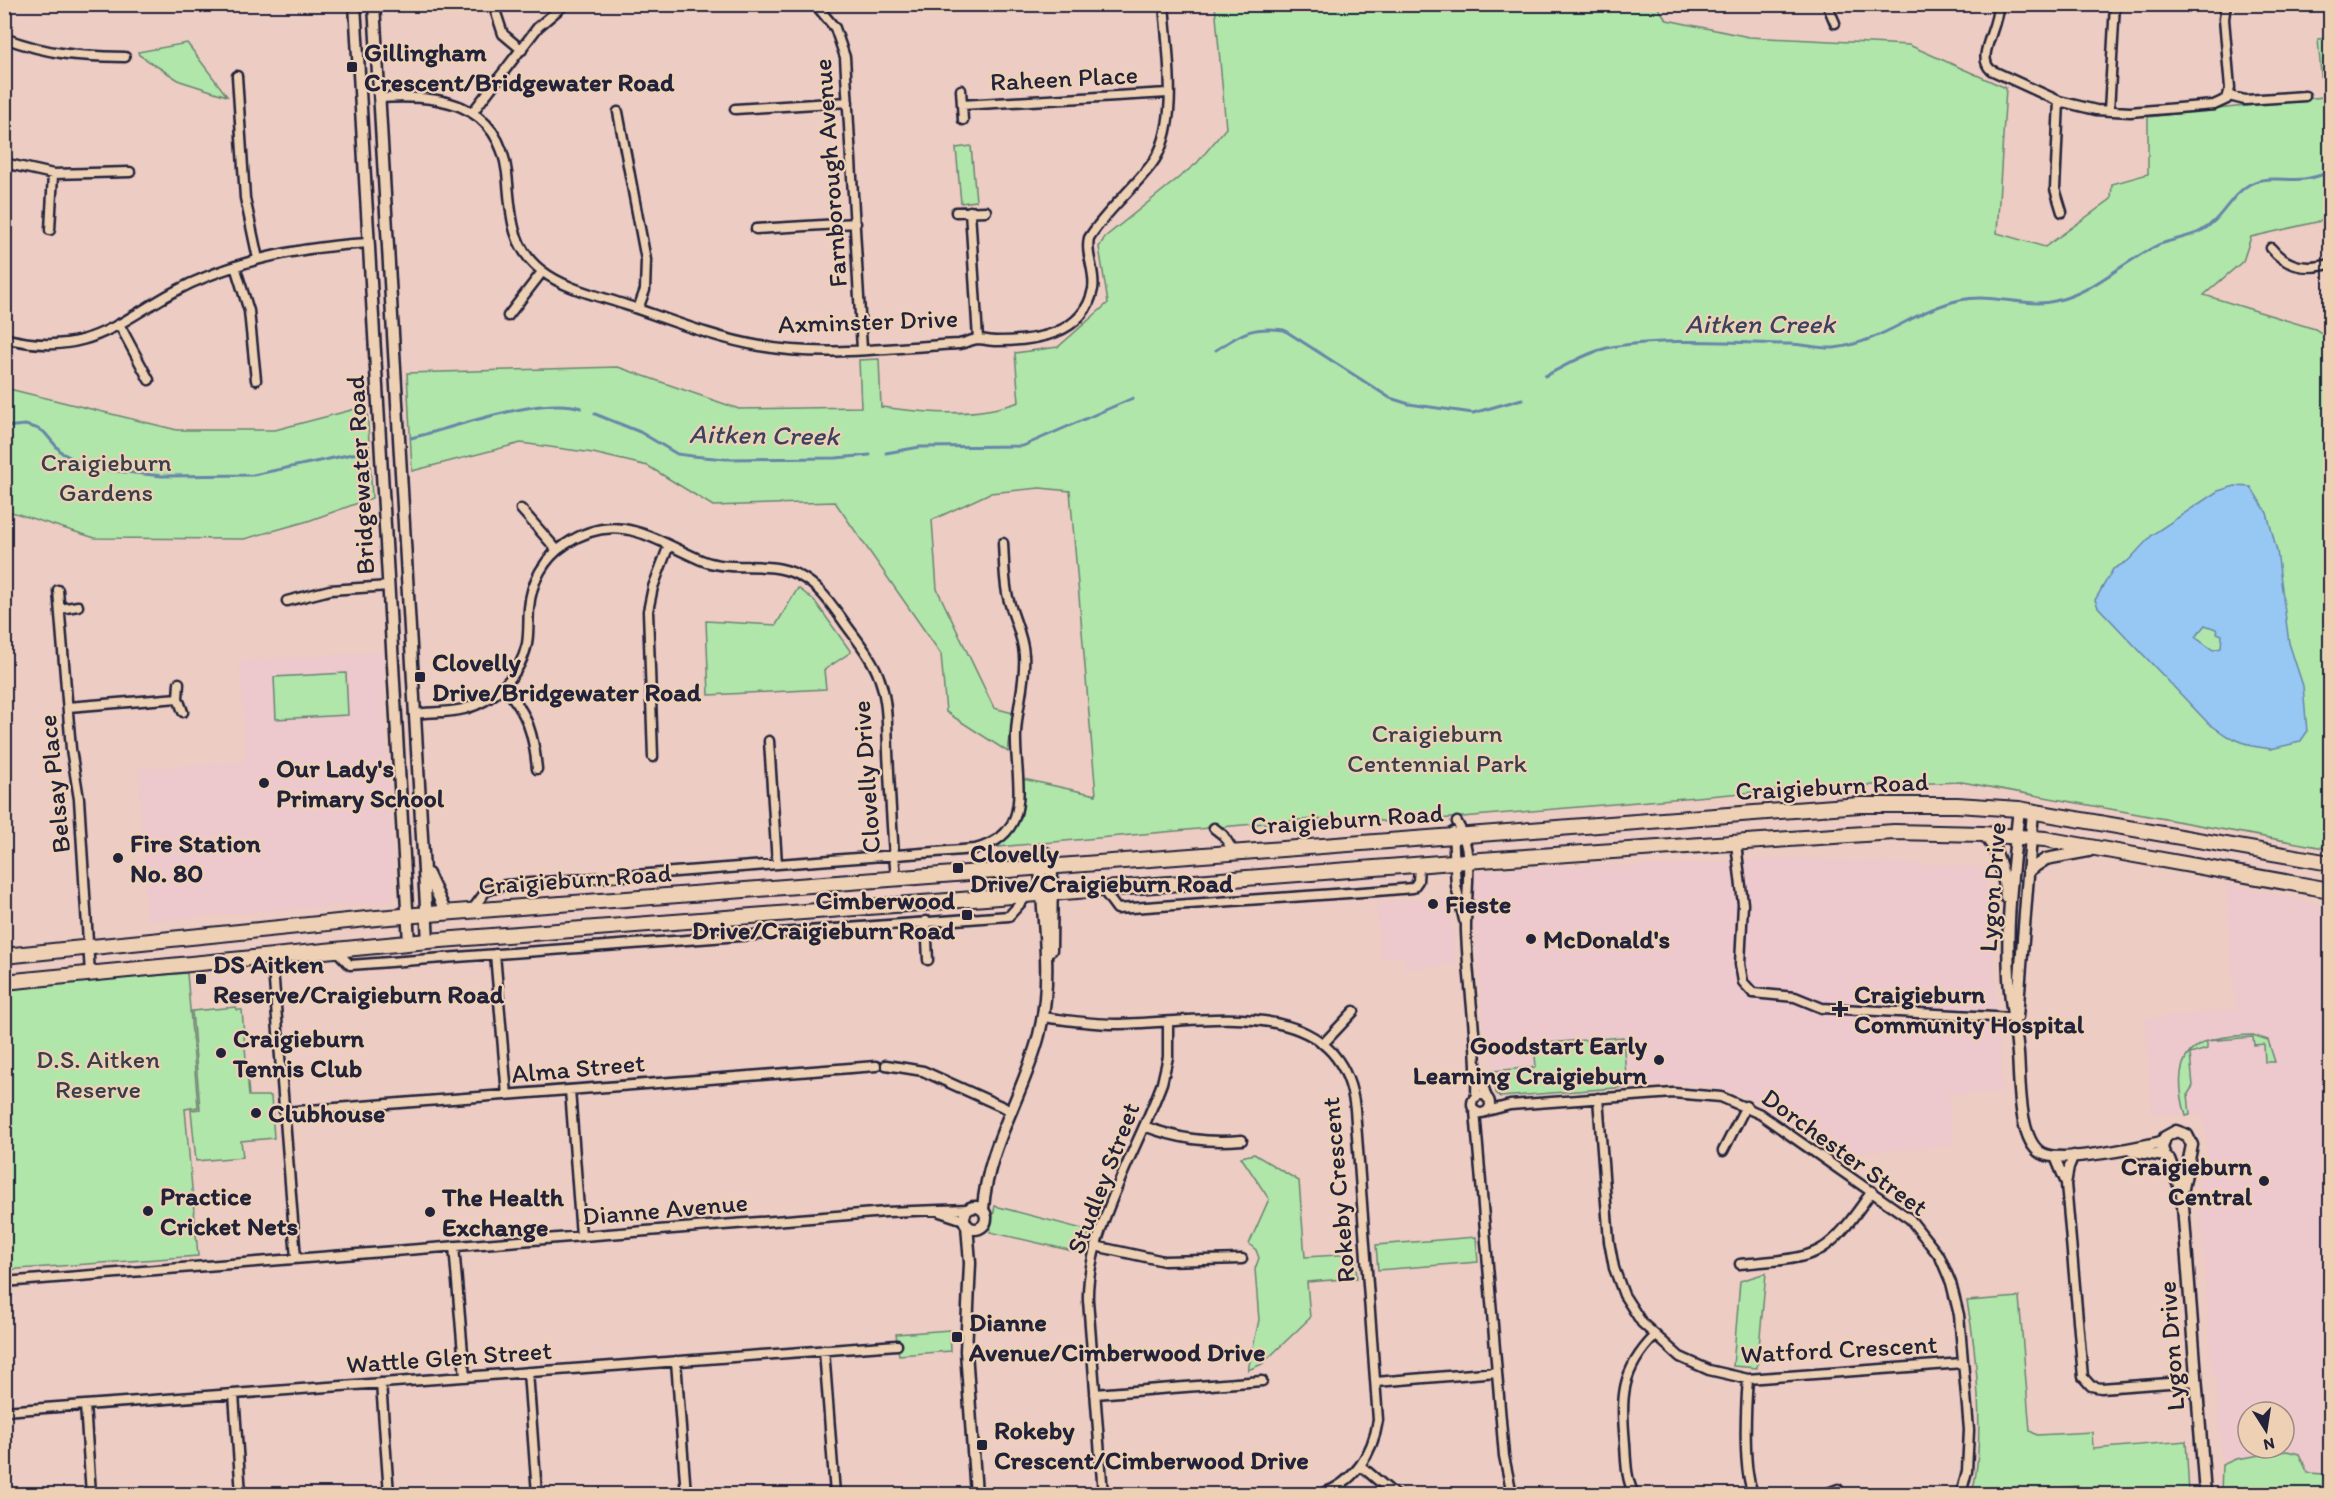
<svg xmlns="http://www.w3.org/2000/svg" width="2335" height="1499" viewBox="0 0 2335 1499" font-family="Itim,sans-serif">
<rect width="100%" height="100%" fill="#edccc3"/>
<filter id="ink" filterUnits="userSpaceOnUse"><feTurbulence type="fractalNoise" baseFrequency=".0167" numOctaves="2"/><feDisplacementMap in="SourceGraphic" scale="12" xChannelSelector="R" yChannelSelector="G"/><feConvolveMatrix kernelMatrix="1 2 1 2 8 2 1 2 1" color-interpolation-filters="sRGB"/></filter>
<g filter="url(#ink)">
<!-- built -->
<path fill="#edc8cd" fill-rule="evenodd" d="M382,652L394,895L387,902L147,920L139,769L246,761L240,661Z
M1782,858L1986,867L2003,1091L1948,1095L1952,1145L1834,1154L1748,1096L1696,1083L1627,1087L1623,1038L1535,1044L1536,1067L1494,1071L1492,1047H1486L1471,883L1477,872L1562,866H1664Z
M2226,883L2330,907V1480L2324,1481L2308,1473L2299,1454L2281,1451L2236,1459L2222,1465L2217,1376H2213L2198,1178L2207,1177L2208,1147L2202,1115L2153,1114L2145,1019L2236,1009ZM2248,1412H2284V1448H2248Z
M1445,898L1450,902L1455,964L1405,968L1404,956L1381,957L1377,903Z"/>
<!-- green -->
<path fill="#b0e6a9" stroke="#698472" stroke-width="1.5" d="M1215,5H1656L1667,20L1749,37L1909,45L2006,88L1997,233L2045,247L2111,199L2112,184L2148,174V117L2323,97L2318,39L2330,38V219L2251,237L2243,261L2204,295L2315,329L2330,339V849L1962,782L1814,787L1391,823L1362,817L1299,820L998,847C1019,827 1025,808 1023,779L1096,795L1070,491L1040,488L990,493L932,520L937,589L994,708L1013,713L1008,752L946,712L941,654L835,502L713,506L648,466L593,453L521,443L412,471L407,373L618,367L739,409L861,407L859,360L879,359L881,407C926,413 976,418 1019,402L1015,353L1058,347L1108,303L1099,247L1105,237L1197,163L1226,128Z
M187,43L227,96L180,81L139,55L138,52Z
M971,146L976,201L961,203L956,148Z
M5,388L177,430H275L367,406L372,498L308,521L244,539L95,538L5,510Z
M798,588L814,600L851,652L824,670L826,689L709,695L706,621L776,625Z
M346,673L348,715L276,719L274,677Z
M187,973L198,1107L185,1109L198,1256L5,1270V988Z
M236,1007L237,1010H242L249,1096H271L274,1138L241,1141L243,1157L196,1161L191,1110L200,1109L192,1011Z
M2253,1035L2268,1040L2275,1062H2265L2264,1044L2254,1045L2253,1037L2207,1041V1049L2190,1054L2193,1086L2188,1094L2190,1115L2186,1116C2168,1052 2193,1036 2253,1035Z
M1623,1037L1627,1087L1500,1097L1496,1093L1494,1071L1536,1067L1534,1044Z
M1254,1154L1299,1181L1305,1257L1355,1254L1357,1278L1307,1282L1310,1318L1262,1364L1248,1370L1259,1320L1255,1269L1259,1258L1256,1250L1249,1244L1269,1199L1241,1157Z
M995,1206L1090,1231L1082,1253L990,1232Z
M1476,1237L1478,1262L1378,1270L1376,1245Z
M1766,1273L1757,1368L1733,1366L1740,1281Z
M2019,1297L2030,1431L2037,1435L2092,1432L2093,1449L2186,1441L2189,1493L2079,1494L2078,1486L2035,1490L2034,1494H1972C1985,1442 1977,1355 1967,1301Z
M950,1330L951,1351L899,1355L896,1334Z
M2287,1451L2299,1454L2308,1473L2324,1474V1480H2330V1494H2221L2222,1465L2236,1459Z"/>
<!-- water -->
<path fill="#96c8f3" stroke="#6886a9" stroke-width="1.5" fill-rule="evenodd" d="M2235,486L2251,487L2267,513L2277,551L2289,643L2303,686L2307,732L2300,742L2271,749L2252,746L2227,736L2208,723L2098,607L2095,600L2113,569L2128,561L2153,534L2218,491ZM2205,625L2216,629L2217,633L2222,635L2221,648L2213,650L2195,637Z"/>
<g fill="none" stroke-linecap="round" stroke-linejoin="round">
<!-- stream -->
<path stroke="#6886a9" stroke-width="3" d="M1216,350C1242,333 1252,326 1284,330L1390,398L1409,404L1473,413L1522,399
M1545,376C1565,366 1586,353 1607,348C1661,337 1734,343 1789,344C1804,344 1819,349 1834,348C1881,343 1915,310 1960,300C1993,293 2026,308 2055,301C2095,292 2122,262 2158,245C2172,239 2188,238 2201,231C2222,220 2230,195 2250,184C2266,175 2287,181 2304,179C2313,178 2322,175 2330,172
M595,414L640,432L677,454L692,456L726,459L836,458L870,455
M4,427L25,425L36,428L44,432L62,453L87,466
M411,438C453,428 541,395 581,408
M886,453L920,447L1023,446L1133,398
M107,470L162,476L253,475L362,452"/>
<!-- minor casing -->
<g stroke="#22223b" stroke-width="13">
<path id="minor" d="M493,4L503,34L522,50
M815,4L835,28L845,57L862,349
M1827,4L1835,23
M1998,4C1999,28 1975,56 1991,70L2059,101L2096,110L2130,112L2214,105L2227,99L2230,88L2224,19L2226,4
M4,38C51,55 76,56 125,57
M237,76L245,198L258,259
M961,90L963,120
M2229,96L2245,100L2305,96
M379,98C437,94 498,101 507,173C511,210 509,246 542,271C565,289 599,296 626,305C670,320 714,338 760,346C825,358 894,347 959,344C965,343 971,340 977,339C983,339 990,341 996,341C1035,341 1084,335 1093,289C1096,271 1085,255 1089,238C1105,212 1132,190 1151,165C1181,127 1167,51 1164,4
M2059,101L2055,189L2062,212
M962,105L1168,93
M735,109L848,102
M2109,111L2115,4
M618,112L646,260L645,290L638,309
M472,113L538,27L565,4
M4,163L53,174L130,172
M970,211L978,339
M956,212L986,211
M756,229L856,223
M50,230L53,174
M2271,248C2287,268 2307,270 2330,264
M235,266L249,311L256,380
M508,316L542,272
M119,324L149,380
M4,338C101,363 127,307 208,276C260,255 313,246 369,243
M521,509L557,550
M58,590L71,749L79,799L90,974
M287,601L330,590L389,586
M60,609L78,606
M179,683L178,698L183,712
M503,686C527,711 534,735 537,769
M68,707L178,698
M414,714C431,712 448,713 464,709C495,701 520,675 527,644C529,632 528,620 529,608C531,582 544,558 566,544C617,509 654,540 701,560C732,573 767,559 798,575C818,585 829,601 842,619C855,638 873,658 880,680C888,703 887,728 888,752C890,794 892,836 896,878
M769,741L777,864
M653,757L648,611L653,587L669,545
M1457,822C1476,854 1465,896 1466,931C1468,986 1478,1041 1476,1097
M1214,828L1223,835L1234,852
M1453,832L1456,886L1464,920
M1736,843L1743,904L1740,964L1743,982L1753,993L1795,997L1822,1008L2013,1018
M1040,867L1046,852
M1103,890L1117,909L1377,891L1413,888L1418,881L1419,866
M472,910L486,891L505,885L975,849C1037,833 1014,780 1016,733C1017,707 1026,682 1024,655C1023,634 1011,614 1007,593C1004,577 1004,559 1003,543
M926,921L928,960
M336,950L350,965L1009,916L1027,896
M495,954L507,1095
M272,956L296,1258
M1042,1017C1067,1020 1091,1024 1115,1024C1200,1024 1341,987 1355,1109L1378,1420C1373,1454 1354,1483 1321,1494
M1323,1044L1354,1011
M886,1065L923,1071L1012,1111
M1479,1072L1487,1098
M570,1090L581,1236
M1472 1104a9 9 0 1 1 18 0a9 9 0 1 1-18 0Z
M1598,1098L1609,1241L1614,1268L1624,1295L1642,1323L1680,1357L1709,1370L1748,1379L1963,1363
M1475,1111L1504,1456L1512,1494
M1487,1111L1510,1105L1673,1093L1721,1097L1760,1114L1910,1219L1940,1257L1951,1283L1959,1315L1969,1430L1967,1471L1961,1494
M284,1112L876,1066
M1144,1126C1178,1139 1207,1143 1242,1140
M1723,1151L1746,1106
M2074,1155L2069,1167L2066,1184L2083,1377L2091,1386L2101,1388L2196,1381
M2055,1157L2065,1181
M940,1212L964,1220
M454,1246L465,1377
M1095,1246L1164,1261L1242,1259
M1740,1264C1822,1257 1825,1258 1872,1191
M4,1282L886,1212L968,1209
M824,1350L835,1494
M676,1361L686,1494
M528,1372L537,1494
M1748,1379C1746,1404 1742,1474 1754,1494
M1376,1382L1497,1372
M381,1383L389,1494
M234,1394L241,1494
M1095,1394L1262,1381
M85,1405L91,1494
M4,1411L897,1345
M1361,1466L1394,1494
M1103,1494L1088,1300C1086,1234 1139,1146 1162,1083L1168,1057V1022
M1634,1494C1626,1479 1626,1461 1625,1444C1621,1398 1620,1371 1655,1336
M1825,1494L1838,1489"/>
</g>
<!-- tertiary casing -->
<g stroke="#22223b" stroke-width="15">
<path id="tertiary" d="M355,4L409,943
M374,4L428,941
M2019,809C2013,864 2006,922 2009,977C2010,1003 2016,1028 2018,1054C2020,1079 2018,1139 2041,1153C2060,1164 2139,1147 2162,1142
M1983,834C1999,849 2004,875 2006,897
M2028,871L2046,859L2089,851
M428,874L446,913
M1051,950L1052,866
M2017,1017L2033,811
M2132,1151L2165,1156
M2165,1156L2162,1148L2165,1137L2176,1131L2187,1135L2192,1145L2182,1193L2205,1494
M2169,1159L2182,1193
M964 1218a11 11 0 1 1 22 0a11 11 0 1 1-22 0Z
M983,1209C987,1147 1024,1094 1039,1035C1053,979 1043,923 1040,867
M967,1225L970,1263L966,1351L976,1494"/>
</g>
<!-- primary casing -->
<g stroke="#22223b" stroke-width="18">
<path id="primary" d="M4,956L377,918L1860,805H1957L2019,809L2330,863
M4,982L428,941L1466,861L1894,832L1983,834L2045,839L2330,890"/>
</g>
<!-- minor -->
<use href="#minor" stroke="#eed1b5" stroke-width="8"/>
<!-- tertiary -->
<use href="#tertiary" stroke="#eed1b5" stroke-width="10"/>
<!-- primary -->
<use href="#primary" stroke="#eed1b5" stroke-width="14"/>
</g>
</g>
<!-- markers -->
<g fill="#22223b" stroke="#eed1b5" stroke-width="2">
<rect x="346" y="61" width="12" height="12" rx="3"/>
<rect x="414" y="671" width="12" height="12" rx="3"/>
<circle cx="264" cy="783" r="6"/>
<circle cx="118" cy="858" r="6"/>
<rect x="952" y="862" width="12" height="12" rx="3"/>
<circle cx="1433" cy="904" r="6"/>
<rect x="961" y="909" width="12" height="12" rx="3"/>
<circle cx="1531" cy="939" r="6"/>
<rect x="195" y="973" width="12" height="12" rx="3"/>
<path d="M1837 1000h6v6h6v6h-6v6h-6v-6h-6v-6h6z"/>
<circle cx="221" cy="1053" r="6"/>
<circle cx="1659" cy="1060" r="6"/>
<circle cx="256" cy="1113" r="6"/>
<circle cx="2264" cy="1181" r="6"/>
<circle cx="148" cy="1211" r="6"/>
<circle cx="430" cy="1212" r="6"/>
<rect x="951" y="1331" width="12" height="12" rx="3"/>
<rect x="976" y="1439" width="12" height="12" rx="3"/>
</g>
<g text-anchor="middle" stroke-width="4.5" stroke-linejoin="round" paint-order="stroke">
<!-- poi labels -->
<g font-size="26" font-weight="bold" fill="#22223b" stroke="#eed1b5" text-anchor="start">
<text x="364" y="61">Gillingham<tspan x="364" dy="30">Crescent/Bridgewater Road</tspan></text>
<text x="432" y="671">Clovelly<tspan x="432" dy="30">Drive/Bridgewater Road</tspan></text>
<text x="276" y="777">Our Lady's<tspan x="276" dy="30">Primary School</tspan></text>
<text x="130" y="852">Fire Station<tspan x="130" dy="30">No. 80</tspan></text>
<text x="970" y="862">Clovelly<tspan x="970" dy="30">Drive/Craigieburn Road</tspan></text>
<text x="955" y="909" text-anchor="end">Cimberwood<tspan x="955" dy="30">Drive/Craigieburn Road</tspan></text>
<text x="1445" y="913">Fieste</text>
<text x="1543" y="948">McDonald's</text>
<text x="213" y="973">DS Aitken<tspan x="213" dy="30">Reserve/Craigieburn Road</tspan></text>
<text x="1854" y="1003">Craigieburn<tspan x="1854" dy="30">Community Hospital</tspan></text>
<text x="233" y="1047">Craigieburn<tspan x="233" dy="30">Tennis Club</tspan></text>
<text x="1647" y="1054" text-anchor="end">Goodstart Early<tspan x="1647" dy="30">Learning Craigieburn</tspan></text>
<text x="268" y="1122">Clubhouse</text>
<text x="2252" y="1175" text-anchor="end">Craigieburn<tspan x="2252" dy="30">Central</tspan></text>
<text x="160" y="1205">Practice<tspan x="160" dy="30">Cricket Nets</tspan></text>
<text x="442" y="1206">The Health<tspan x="442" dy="30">Exchange</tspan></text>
<text x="969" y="1331">Dianne<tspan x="969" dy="30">Avenue/Cimberwood Drive</tspan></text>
<text x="994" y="1439">Rokeby<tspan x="994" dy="30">Crescent/Cimberwood Drive</tspan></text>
</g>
<!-- street labels -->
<g font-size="26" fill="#22223b" stroke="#eed1b5">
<text transform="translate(1064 78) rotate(-3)" y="9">Raheen Place</text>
<text transform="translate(830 173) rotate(-94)" y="9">Farnborough Avenue</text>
<text transform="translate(868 321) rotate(-2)" y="9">Axminster Drive</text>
<text transform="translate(360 475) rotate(-93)" y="9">Bridgewater Road</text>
<text transform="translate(866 777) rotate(-94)" y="9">Clovelly Drive</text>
<text transform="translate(54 784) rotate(-96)" y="9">Belsay Place</text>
<text transform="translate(1832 786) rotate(-3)" y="9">Craigieburn Road</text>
<text transform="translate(1347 819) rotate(-4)" y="9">Craigieburn Road</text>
<text transform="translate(575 879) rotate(-4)" y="9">Craigieburn Road</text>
<text transform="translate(1992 887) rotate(-86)" y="9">Lygon Drive</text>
<text transform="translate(578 1068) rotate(-5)" y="9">Alma Street</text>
<text transform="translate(1845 1152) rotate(36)" y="9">Dorchester Street</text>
<text transform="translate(1103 1178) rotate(-69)" y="9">Studley Street</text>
<text transform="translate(1338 1190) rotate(-95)" y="9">Rokeby Crescent</text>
<text transform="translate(665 1209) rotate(-5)" y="9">Dianne Avenue</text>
<text transform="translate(2171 1346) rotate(-94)" y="9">Lygon Drive</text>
<text transform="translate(1839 1349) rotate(-3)" y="9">Watford Crescent</text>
<text transform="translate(449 1357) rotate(-4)" y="9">Wattle Glen Street</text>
</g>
<!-- park labels -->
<g font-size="26" fill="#373f4c" stroke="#eed1b5">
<text x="106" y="471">Craigieburn<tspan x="106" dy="30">Gardens</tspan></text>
<text x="1437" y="742">Craigieburn<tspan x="1437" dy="30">Centennial Park</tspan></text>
<text x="98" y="1068">D.S. Aitken<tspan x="98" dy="30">Reserve</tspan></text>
</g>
<!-- water labels -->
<g font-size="27" font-style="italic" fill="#394360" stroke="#eed1b5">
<text x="1760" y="333">Aitken Creek</text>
<text transform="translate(764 435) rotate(1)" y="9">Aitken Creek</text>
</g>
</g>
<!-- margin -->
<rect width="2335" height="1499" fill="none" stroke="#eed1b5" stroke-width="24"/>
<rect x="12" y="12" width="2311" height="1475" fill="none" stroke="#22223b" stroke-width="2" filter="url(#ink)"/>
<!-- north arrow -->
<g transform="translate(2266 1430) rotate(168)"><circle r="28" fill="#eed1b5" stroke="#9c8b84" stroke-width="1.5"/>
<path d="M0-4.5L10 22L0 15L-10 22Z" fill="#22223b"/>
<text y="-9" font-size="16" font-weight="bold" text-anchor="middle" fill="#22223b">N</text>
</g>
</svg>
